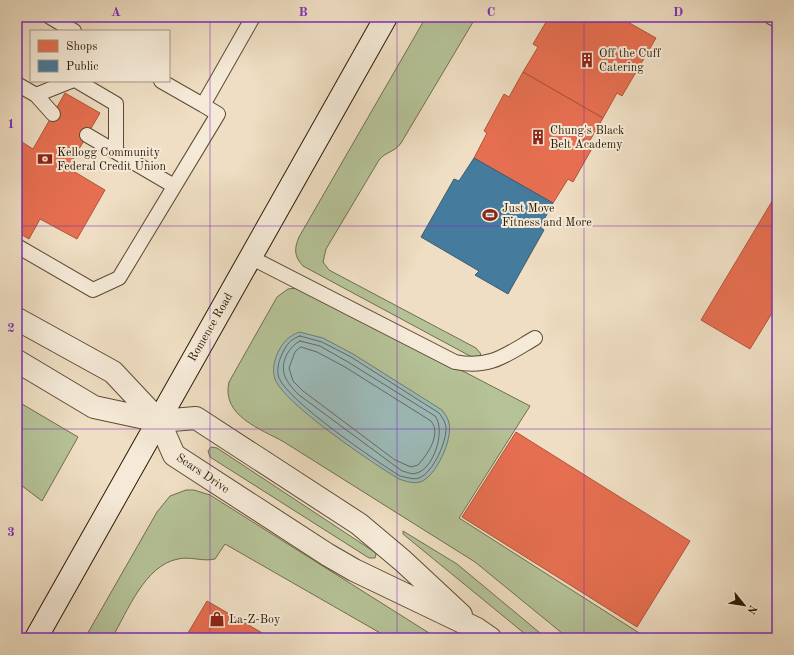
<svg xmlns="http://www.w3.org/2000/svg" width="794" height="655" viewBox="0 0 794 655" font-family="'Old Standard TT',serif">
<rect width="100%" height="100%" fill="#efdec3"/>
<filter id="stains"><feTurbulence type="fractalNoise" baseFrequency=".005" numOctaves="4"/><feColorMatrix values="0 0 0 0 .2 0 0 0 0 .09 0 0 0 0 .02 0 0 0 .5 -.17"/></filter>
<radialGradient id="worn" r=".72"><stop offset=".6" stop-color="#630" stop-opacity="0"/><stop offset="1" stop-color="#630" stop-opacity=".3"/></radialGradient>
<!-- green -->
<path fill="#b5c297" stroke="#706e4e" d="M426,17H476L401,143C395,152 385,152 379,160L326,249L323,262L329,270L476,348L481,354L477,358L470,356L303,266C294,256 294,249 299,237Z
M296,288L311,292L530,406L459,518L647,638H568L475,562L284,442C261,429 221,416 229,382L277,297L288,289Z
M17,401L78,437L42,501L17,482Z
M211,447L217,448L373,551L376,554L375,558H369L210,457L208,451Z
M186,490H194L210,495L437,638H389L225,544L215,559C203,562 190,556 178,559C145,565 127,612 112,638H85L157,512L170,496Z
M403,531L457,564L546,638H530L403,534Z"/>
<!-- water -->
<path fill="#9cbbba" stroke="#6f7b71" d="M299,332L323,338L353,354L442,410C445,414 448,418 449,423C453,439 436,477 420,482C413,484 405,481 399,479C374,464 284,404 275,379C272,370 274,361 278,352C283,342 289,336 299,332Z"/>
<!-- shops -->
<path fill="#e76f51" stroke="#af563a" d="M549,17H619L656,38L622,96L617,93L603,118L523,72L538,47L533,44Z
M523,72L603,118L589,142L594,145L573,182L568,179L553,203L474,158L487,133L484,131L504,94L509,97Z
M65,93L100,113L68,168L105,190L77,239L40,219L29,239L17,232V150L22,142L33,149Z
M777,193V305L750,349L701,320Z
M516,432L690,541L637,627L462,517Z
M207,601L271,638H185Z"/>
<!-- public -->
<path fill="#457b9d" stroke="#3d5e6f" d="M474,158L553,203L540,227L544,230L508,294L475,275L479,271L421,237L454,179L459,181Z"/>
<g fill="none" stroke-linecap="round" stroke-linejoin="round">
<!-- shore -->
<path stroke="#646a5f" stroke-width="1" d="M300,336L322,342L351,357L439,413C442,417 445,421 446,427C447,441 433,473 419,478C413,480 406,477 400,476C376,461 289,402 279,378C276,370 279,360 283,352C287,344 291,339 300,336Z
M300,341L320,346L348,362L435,416C446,430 434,468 417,473C412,475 407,472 402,471L299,395C287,383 278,372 287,354C291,348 294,344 300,341Z
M301,347L317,352L345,367L431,421C442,434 427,455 418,465L411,467L395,460L303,391L293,381L289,368L295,352Z"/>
<!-- lane casing -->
<g stroke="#5c4b34" stroke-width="16">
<path id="lane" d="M50,17L74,31
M771,17L777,20
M77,81L116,104V152L174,186
M161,81L203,105L253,17
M17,84L36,95L71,81
M36,95L53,114
M87,135L116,152
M17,246L93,290L119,278L218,114L203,105
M250,257L455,362C490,369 506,355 535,338"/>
</g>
<!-- street casing -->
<g stroke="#5c4b34" stroke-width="24">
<path id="street" d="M17,319L113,372L159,421L174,455L328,555L354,570L477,629L490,638
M17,361L94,407L159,421L196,418L359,524L403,561L461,615"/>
</g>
<!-- secondary casing -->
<g stroke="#2b1a04" stroke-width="24">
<path id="secondary" d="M36,638L386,17"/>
</g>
<!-- lane -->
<use href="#lane" stroke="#f5ead8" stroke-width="14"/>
<!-- street -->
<use href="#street" stroke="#f5ead8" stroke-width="22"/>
<!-- secondary -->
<use href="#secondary" stroke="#f5ead8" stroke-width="22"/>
</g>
<!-- grid -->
<path fill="none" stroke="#7b2cbf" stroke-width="1" stroke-opacity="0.55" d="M210,17V638M397,17V638M584,17V638M17,226H777M17,429H777"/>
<!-- icons -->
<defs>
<g id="building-bare" transform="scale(1.2)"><path d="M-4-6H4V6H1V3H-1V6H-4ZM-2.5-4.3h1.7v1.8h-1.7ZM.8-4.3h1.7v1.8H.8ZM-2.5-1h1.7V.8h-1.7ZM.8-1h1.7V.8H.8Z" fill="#8f2418" stroke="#f5ead8" stroke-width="2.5" paint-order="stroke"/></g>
<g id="bank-bare" transform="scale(1.2)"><path d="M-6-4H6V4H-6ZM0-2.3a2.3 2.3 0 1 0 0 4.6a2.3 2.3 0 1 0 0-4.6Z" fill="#8f2418" stroke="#f5ead8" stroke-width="2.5" paint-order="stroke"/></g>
<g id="stadium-bare" transform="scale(1.2)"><path d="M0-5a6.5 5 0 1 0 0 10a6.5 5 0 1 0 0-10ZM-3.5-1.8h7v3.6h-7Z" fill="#8f2418" stroke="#f5ead8" stroke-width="2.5" paint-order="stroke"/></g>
<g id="shop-bare" transform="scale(1.2)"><path d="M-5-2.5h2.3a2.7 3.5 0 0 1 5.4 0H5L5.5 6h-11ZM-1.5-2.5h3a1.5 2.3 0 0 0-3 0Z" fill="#8f2418" stroke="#f5ead8" stroke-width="2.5" paint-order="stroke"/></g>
</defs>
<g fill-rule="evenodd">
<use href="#building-bare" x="587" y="60"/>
<use href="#building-bare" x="538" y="137"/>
<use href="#bank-bare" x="45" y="159"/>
<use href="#stadium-bare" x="490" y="215"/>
<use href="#shop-bare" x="217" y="619"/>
</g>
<g text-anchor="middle" stroke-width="4" stroke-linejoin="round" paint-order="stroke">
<!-- poi labels -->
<g font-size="12" fill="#2b1a04" stroke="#f5ead8" text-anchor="start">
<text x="599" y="57">Off the Cuff<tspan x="599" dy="14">Catering</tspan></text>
<text x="550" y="134">Chung's Black<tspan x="550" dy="14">Belt Academy</tspan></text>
<text x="57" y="156">Kellogg Community<tspan x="57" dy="14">Federal Credit Union</tspan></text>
<text x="502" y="212">Just Move<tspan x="502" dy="14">Fitness and More</tspan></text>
<text x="229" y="623">La-Z-Boy</text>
</g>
<!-- street labels -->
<g font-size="12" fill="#2b1a04" stroke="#f5ead8">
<text transform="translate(210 327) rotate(-60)" y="4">Romence Road</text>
<text transform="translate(203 473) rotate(34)" y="4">Sears Drive</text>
</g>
</g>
<!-- margin -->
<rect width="794" height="655" fill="none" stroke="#efdec3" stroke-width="44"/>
<!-- legend -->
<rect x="30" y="30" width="140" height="52" fill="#f5ead8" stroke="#a49783"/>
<rect x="38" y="40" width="20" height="12" fill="#e76f51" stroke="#a49783"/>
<text x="66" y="50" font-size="12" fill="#2b1a04">Shops</text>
<rect x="38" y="60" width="20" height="12" fill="#457b9d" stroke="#a49783"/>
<text x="66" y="70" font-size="12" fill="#2b1a04">Public</text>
<!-- north arrow -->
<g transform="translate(744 605) rotate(120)" stroke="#f5ead8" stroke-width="3" paint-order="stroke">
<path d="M0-3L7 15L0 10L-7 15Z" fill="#2b1a04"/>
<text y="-6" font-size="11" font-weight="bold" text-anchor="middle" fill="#2b1a04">N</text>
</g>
<rect x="22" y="22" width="750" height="611" fill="none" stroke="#7b2cbf" stroke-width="1.5"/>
<g font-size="13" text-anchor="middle" font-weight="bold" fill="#7b2cbf">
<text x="116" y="16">A</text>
<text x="303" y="16">B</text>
<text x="491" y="16">C</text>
<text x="678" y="16">D</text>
<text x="11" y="128">1</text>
<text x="11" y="332">2</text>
<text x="11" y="536">3</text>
</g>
<rect width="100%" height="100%" filter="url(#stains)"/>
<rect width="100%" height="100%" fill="url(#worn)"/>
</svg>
